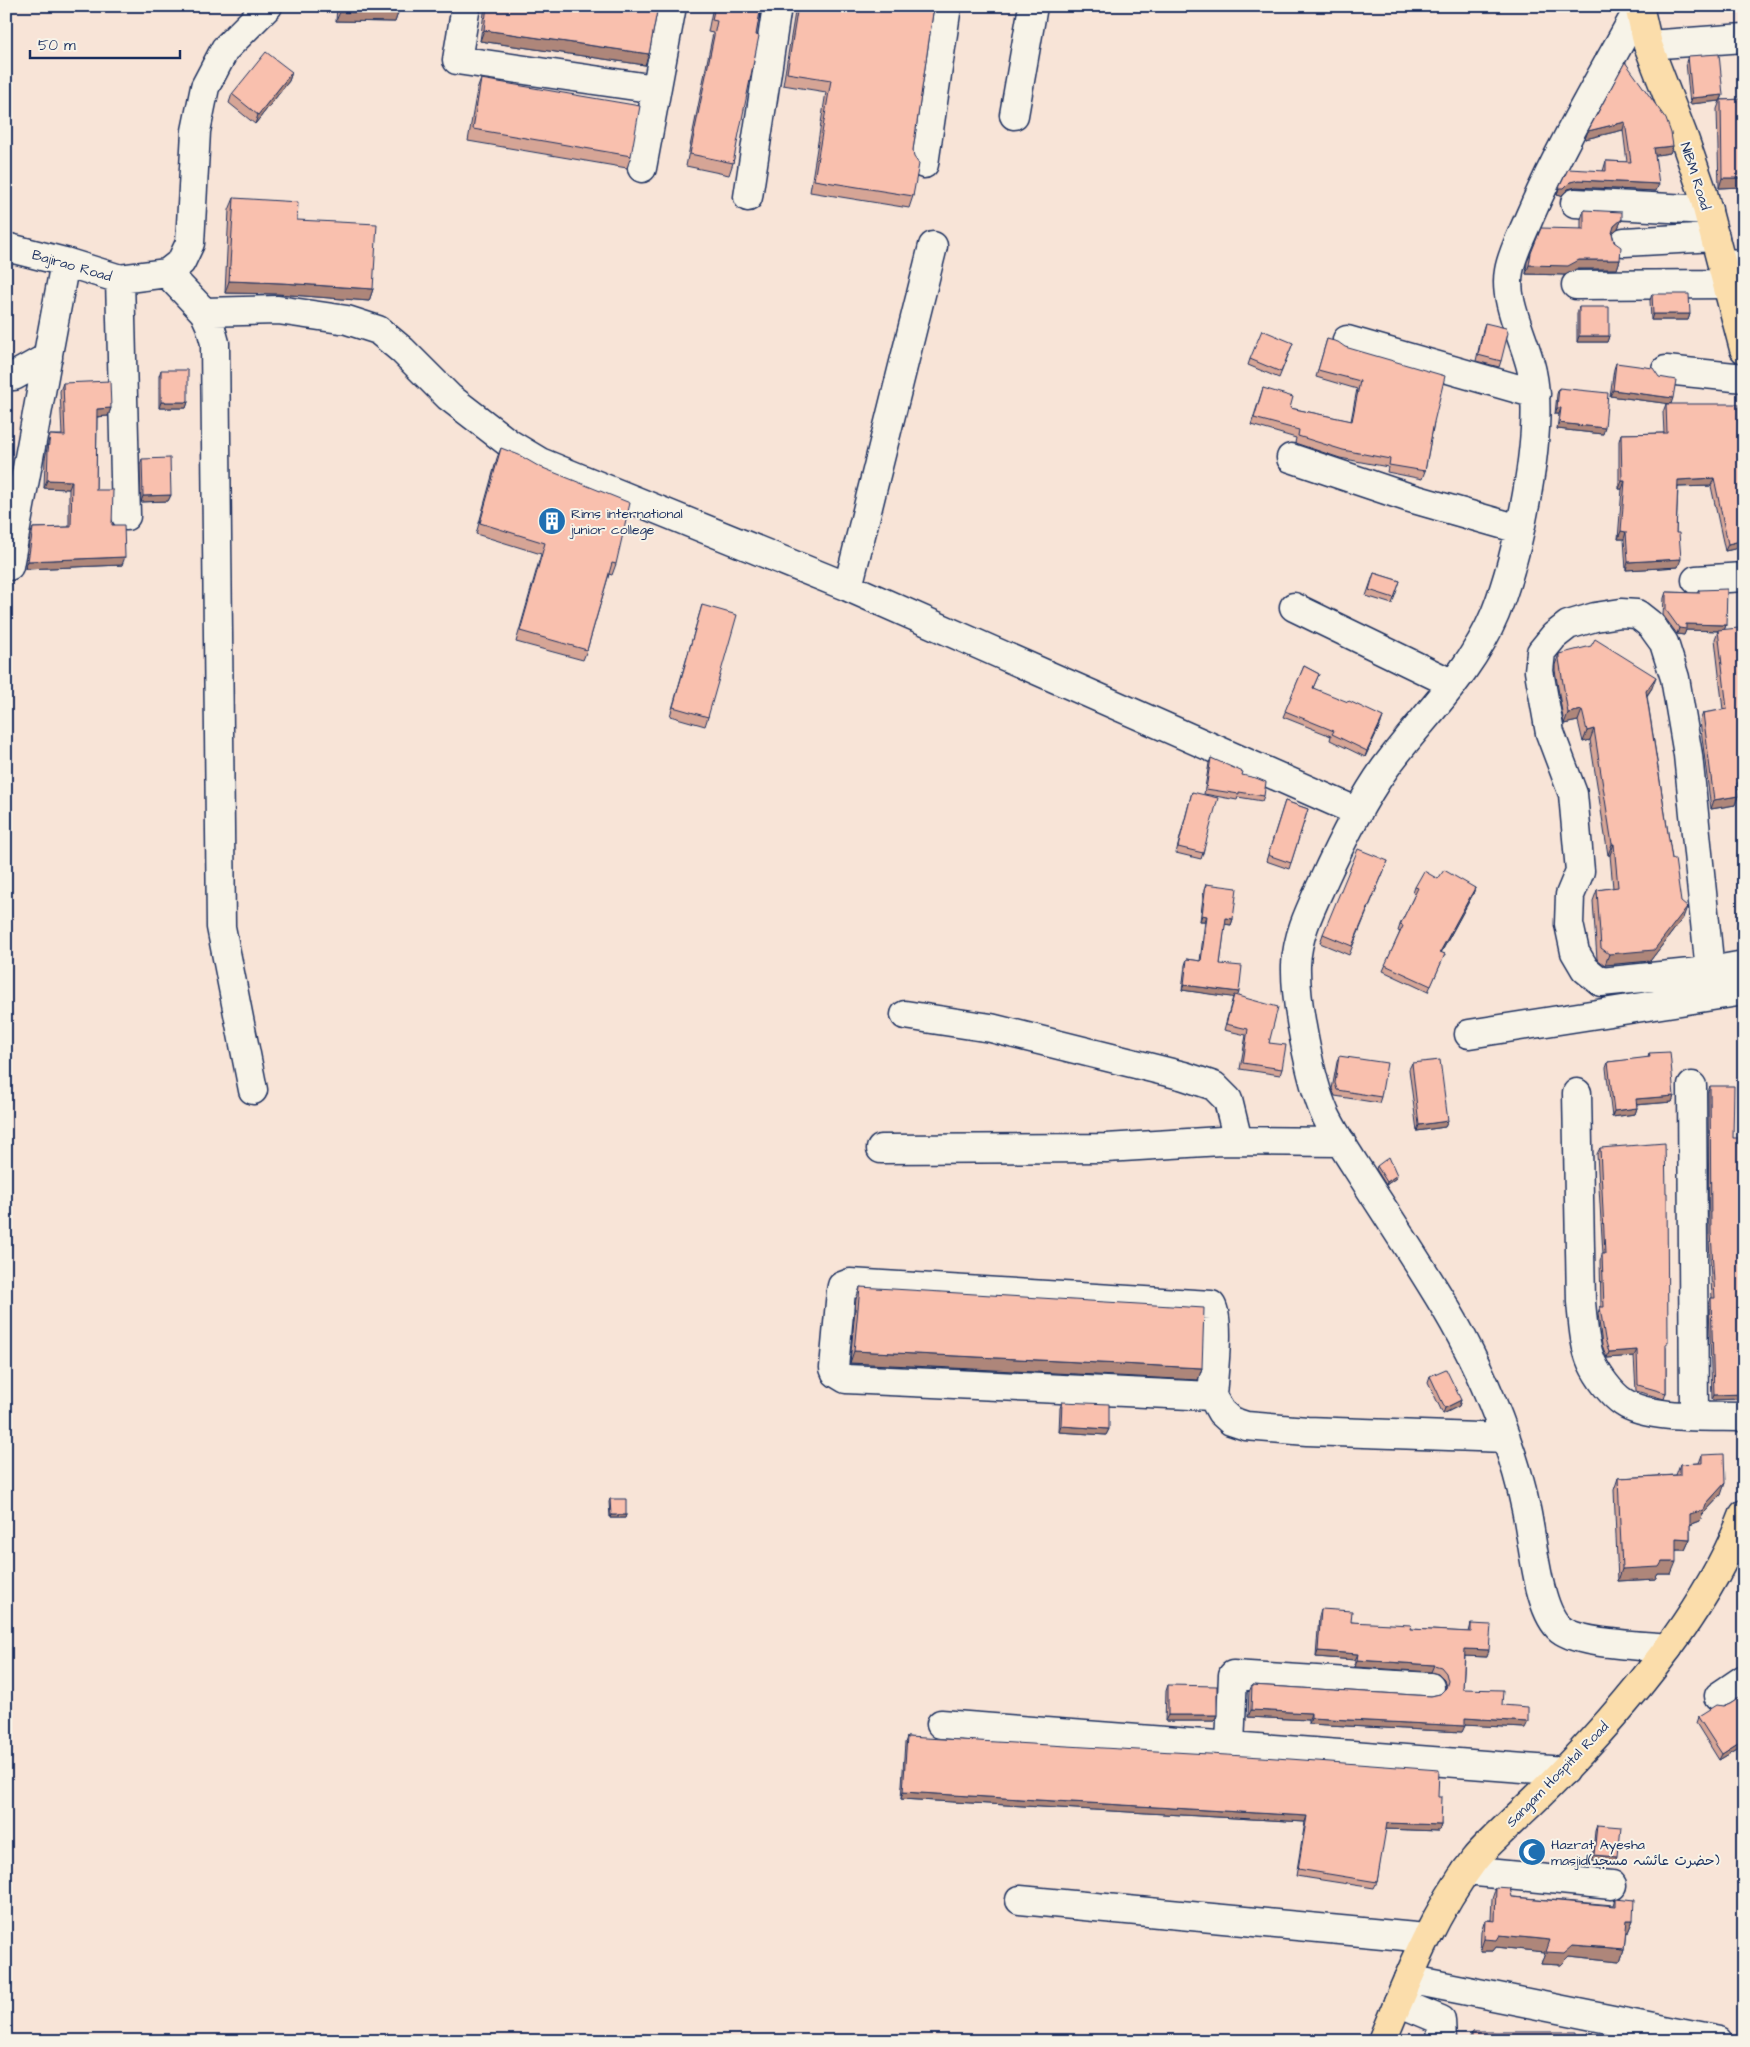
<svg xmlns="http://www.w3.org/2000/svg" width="1750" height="2047" viewBox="0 0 1750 2047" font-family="'Architects Daughter','Playpen Sans Arabic',sans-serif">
<rect width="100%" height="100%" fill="#f8e4d7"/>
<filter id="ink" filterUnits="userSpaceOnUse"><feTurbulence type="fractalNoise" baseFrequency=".02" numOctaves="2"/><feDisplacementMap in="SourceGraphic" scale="10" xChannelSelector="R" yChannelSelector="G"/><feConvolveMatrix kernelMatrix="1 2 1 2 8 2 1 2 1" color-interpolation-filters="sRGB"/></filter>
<g filter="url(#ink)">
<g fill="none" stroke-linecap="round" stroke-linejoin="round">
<!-- minor casing -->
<g stroke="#1b2f5e" stroke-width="31">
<path id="minor" d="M466,6L457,60L656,89
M1639,8C1601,77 1560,146 1529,218C1522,235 1512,253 1509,271C1503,303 1526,341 1532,372C1545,432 1518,557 1495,614C1470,674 1423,716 1385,768C1360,803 1340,844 1322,884C1310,910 1297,936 1296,965C1295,1002 1310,1080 1325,1114C1337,1139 1354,1163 1369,1187C1395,1227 1421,1267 1445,1307C1470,1349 1489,1391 1505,1436C1514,1460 1521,1484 1526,1509C1533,1540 1537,1605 1558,1627C1575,1645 1642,1645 1668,1648
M1648,45L1744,38
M1014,115L1033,6
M924,164L947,6
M642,168L672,6
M748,197L777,6
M1575,203L1708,210
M1624,242L1715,237
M6,247L65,262L120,279L167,273
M1722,263L1744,264
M167,273L204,312L210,325L215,343L221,927L253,1090
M167,273L181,262L190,243L196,131L205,87L225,49L268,6
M120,279L126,516
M1576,285L1727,284
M204,312L278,310L347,320L378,330L402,350L449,397L510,444L540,462L848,587L1358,812
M1347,340L1536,394
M1666,370L1744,378
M6,376H14L48,357
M1291,458L1407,497L1519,529
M9,566L65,262
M1696,580L1744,577
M848,587L933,246
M1294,607L1453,684
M1710,971L1688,755L1675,678L1664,643L1651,625L1637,614L1621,613L1595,617L1568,625L1554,636L1541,652L1539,671L1550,733L1573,794L1580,871L1570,895L1569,924L1575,952L1585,969L1601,982L1710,971L1744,965
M905,1015L991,1028L1184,1076L1214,1086L1228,1100L1238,1141
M1469,1034L1744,991
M1692,1086L1694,1415
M1577,1093L1581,1302C1583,1322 1584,1345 1592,1363C1598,1376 1611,1394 1623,1402C1649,1420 1712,1416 1744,1417
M881,1149L1106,1148L1221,1141L1341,1142
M1212,1396C1213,1378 1221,1317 1211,1305L850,1283L842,1286L841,1291L834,1368L836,1373L846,1379L1212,1396L1221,1412L1231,1421L1246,1426L1307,1431L1506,1438
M1719,1696L1744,1679
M941,1724L1564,1771
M1230,1745L1233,1675L1430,1687
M1466,1871L1612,1885
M1020,1900L1426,1938
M1408,1979L1718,2041
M1398,2002L1441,2020L1442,2041"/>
</g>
<!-- major casing -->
<g stroke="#1b2f5e" stroke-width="31">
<path id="major" d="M1639,6L1648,45L1684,138L1703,193L1744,349
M1382,2041C1408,1978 1433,1914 1474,1860C1481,1851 1490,1843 1498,1835C1520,1813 1544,1792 1565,1769C1633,1698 1709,1607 1744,1514"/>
</g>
<!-- minor -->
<use href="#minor" stroke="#f7f3e8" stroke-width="28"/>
<!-- major -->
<use href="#major" stroke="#fbddab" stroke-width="28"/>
</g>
<!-- wall -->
<path fill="#d6a596" stroke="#1b2f5e" d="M337,6H398V13L395,22L336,21Z
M485,6H658L649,54L645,65L480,41Z
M713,6H761L733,163L729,175L686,166L713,33L708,32Z
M796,6H934L913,150V196L909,208L810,192L826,92L783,85Z
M1688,56L1723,95L1721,100L1744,99V236H1738L1741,187L1719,188L1717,109L1720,101L1690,104L1686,62Z
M1625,62L1673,146L1670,153L1655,155L1656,191L1576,187L1568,189L1561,196L1557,195L1559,188L1603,171L1606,161L1627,162L1623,130L1585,139L1588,131Z
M292,72L289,81L255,124L229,103L232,94Z
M481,79L631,156L627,168L468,141L477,90Z
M234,198L297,220L373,289L369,301L278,294L225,293L229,210Z
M1584,210L1622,219L1618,228L1612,233L1620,260L1617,269H1576L1565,275L1526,274L1527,262L1531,253L1581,229V219Z
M1652,294L1690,314L1688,320H1651L1650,300Z
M1579,307L1609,336L1607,342H1577V313Z
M1485,323L1501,361L1499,367L1476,361L1483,329Z
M1327,339L1434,422L1425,471L1422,479L1387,472L1388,467L1340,458L1295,443L1296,438L1251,425L1263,388L1290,408L1351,421L1357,389L1316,377Z
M1293,343L1279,378L1248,365L1250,359Z
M1616,363L1671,404L1610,396L1614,369Z
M161,370L188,402L186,408H159V376Z
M63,383L111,408L108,416L97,417L96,490L112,525L122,565L25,569L30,536L33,528L69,527V489L44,488L45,459L48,443L50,435H62L60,391Z
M1559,388L1603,434L1557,429L1559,414H1555L1557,394Z
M1666,404L1739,442L1744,547L1725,551L1711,486L1678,487L1676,533L1678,567L1626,570L1624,539H1618L1622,489H1619V441L1621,434L1664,433L1663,412Z
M501,448L616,564L612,575L609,574L587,650L583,660L516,642L541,554L476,534L497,458Z
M142,459L171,495L168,501L141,502L140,465Z
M1374,573L1400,581L1392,604L1366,596Z
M1699,590L1726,625L1724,630L1744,670V788L1737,790L1738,796L1735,805L1711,809L1700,721L1703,713L1723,710L1715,639L1718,631L1686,630L1684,635L1677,634L1663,615L1664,598L1666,592L1697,593Z
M702,605L708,717L705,726L670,716Z
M1559,654L1652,688L1647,696L1672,859L1683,918L1650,961L1605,965L1597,959L1593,901L1597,890L1613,888L1610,855H1608L1590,740L1583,742L1578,721L1564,724L1555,670V665Z
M1304,666L1319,674L1313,688L1381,723L1365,757L1330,740L1331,736L1283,717Z
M1211,758L1242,775L1264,796L1262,801L1238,797L1237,800L1204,794L1209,763Z
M1192,792L1203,853L1201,859L1176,853Z
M1285,801L1308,809L1289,869L1266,861Z
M1388,861L1349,955L1320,943L1323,934Z
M1438,879L1475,888L1473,894L1441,953L1445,954L1428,992L1383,971L1400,932L1398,931L1400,925L1415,894L1413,893L1415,887Z
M1206,884L1233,919L1231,925L1225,924L1220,964L1237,996L1269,1043L1282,1069L1280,1075L1240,1069L1246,1035L1224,1030L1233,997L1182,990L1185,965L1187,959L1200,961L1205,921H1200L1204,890Z
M1649,1053L1674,1096L1672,1102L1636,1105L1637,1108L1635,1114L1612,1117L1606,1068L1608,1062L1648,1058Z
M1339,1056L1381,1097L1379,1103L1335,1096L1332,1089L1337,1062Z
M1412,1063L1448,1121L1445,1127L1417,1131L1409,1069Z
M1710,1086L1733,1138L1740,1246L1741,1353L1743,1394L1741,1399L1712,1400L1709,1304L1711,1298H1712L1709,1239L1708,1092Z
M1600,1148L1666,1348V1393L1664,1399L1636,1391L1634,1356L1607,1358L1602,1345L1598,1313L1600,1307H1601L1600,1260L1603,1254L1597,1154Z
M1377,1166L1396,1178L1386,1185L1376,1169Z
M860,1287L1202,1368L1198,1380L850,1363L856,1299Z
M1430,1376L1461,1400L1459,1406L1443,1414L1428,1382Z
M1062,1402L1109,1429L1106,1435L1059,1432L1060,1408Z
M1702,1455L1721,1495L1702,1515L1700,1521L1690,1525V1539L1685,1550H1676L1671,1574H1658L1655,1579L1618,1581L1614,1490L1618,1478L1676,1475L1680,1464L1699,1463Z
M610,1499L626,1515L625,1518H610L609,1502Z
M1321,1609L1351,1622L1410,1629L1469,1632L1471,1624L1487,1657L1465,1656L1463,1689L1502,1705L1525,1728L1465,1725L1462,1732L1309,1724V1720L1248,1717L1249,1692L1252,1685L1431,1696L1440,1694L1445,1689L1446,1687L1444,1680L1438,1674L1431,1672L1355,1667V1660L1316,1657L1319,1616Z
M1168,1685L1217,1715L1214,1721H1165L1166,1691Z
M1744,1694V1745L1719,1760L1696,1723L1698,1717L1730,1703Z
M907,1737L1438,1797L1441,1825L1439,1831L1385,1829L1377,1882L1374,1888L1296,1876L1305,1822L901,1799L905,1743Z
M1597,1825L1616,1863L1592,1861L1595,1831Z
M1496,1887L1512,1897L1614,1905L1616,1898L1633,1920L1628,1932H1626L1624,1949L1620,1961L1569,1956L1560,1965L1541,1964L1545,1952L1496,1947L1493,1951H1480L1481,1932L1485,1920H1491L1492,1899Z
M1472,2032L1577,2041H1469Z"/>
<!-- shaded-wall -->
<path fill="#ae867a" stroke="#1b2f5e" d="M340,12L398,13L395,22L336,21Z
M484,30L649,54L645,65L480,41Z
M292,72L289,81L255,124L258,115Z
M1723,95L1720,101L1690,104L1692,98Z
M1625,122L1623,130L1585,139L1588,131Z
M1673,146L1670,153L1651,156L1654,148Z
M1722,178H1744L1741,187L1719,188Z
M1579,180L1659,184L1656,191L1576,187L1568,189L1561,196L1557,195L1559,188L1570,182Z
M1622,219L1618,228L1610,235L1614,226Z
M1741,227H1744V236H1738Z
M1579,260H1620L1617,269H1576L1565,275L1526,274L1529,265Z
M229,281L282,283L373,289L369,301L278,294L225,293Z
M1653,314H1690L1688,320H1651Z
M1579,336H1609L1607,342H1577Z
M1613,390L1673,398L1671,404L1610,396Z
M161,402H188L186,408H159Z
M111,408L108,416L94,417L97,409Z
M1557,408H1561L1559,414H1555Z
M1559,423L1605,428L1603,434L1557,429Z
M1714,478L1711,486L1676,487L1678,480Z
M47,480L72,481L69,489L44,488Z
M1622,481H1625L1622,489H1619Z
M171,495L168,501L141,502L143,496Z
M1621,531L1626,532L1624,539H1618Z
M1744,540V547L1725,551L1728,544Z
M125,557L122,565L25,569L28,561Z
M1681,559L1678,567L1626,570L1628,562Z
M1686,624L1726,625L1724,631L1686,630L1684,635L1677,634L1679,628Z
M1656,677L1652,688L1642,702L1646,691Z
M1582,710L1578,721L1564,724L1568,713Z
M1383,717L1381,723L1365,757L1367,751Z
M1594,729L1590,740L1583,742L1587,731Z
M1744,781V788L1734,791L1737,783Z
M1738,796L1735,805L1711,809L1714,800Z
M1612,844H1614L1610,855H1608Z
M1475,888L1473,894L1438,958L1440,952Z
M1687,907L1683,918L1650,961L1605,965L1609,954Z
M1202,915L1207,916L1205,921H1200Z
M1226,918L1233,919L1231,925L1224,924Z
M1184,985L1239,992L1237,998L1182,990Z
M1674,1096L1672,1102L1634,1105L1636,1099Z
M1637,1108L1635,1114L1612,1117L1614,1111Z
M1448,1121L1445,1127L1417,1131L1419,1125Z
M1397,1175L1396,1178L1386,1185L1387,1182Z
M1637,1350L1634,1356L1607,1358L1609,1352Z
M854,1351L1202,1368L1198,1380L850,1363Z
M1743,1394L1741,1399L1712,1400L1714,1395Z
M1461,1400L1459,1406L1443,1414L1445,1408Z
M1061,1426L1109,1429L1106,1435L1059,1432Z
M1725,1483L1721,1495L1702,1515L1700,1521L1686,1526L1690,1514L1706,1504Z
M611,1515H626L625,1518H610Z
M1676,1538L1690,1539L1685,1550H1672Z
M1662,1562H1676L1671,1574H1658L1655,1579L1618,1581L1622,1569Z
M1465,1649L1489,1650L1487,1657L1463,1656Z
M1318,1651L1358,1654L1355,1660L1316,1657Z
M1357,1660L1434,1665L1431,1672L1355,1667Z
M1251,1710L1311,1713L1309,1720L1248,1717Z
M1168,1715H1217L1214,1721H1165Z
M1311,1718L1465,1726L1462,1732L1309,1724Z
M1465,1718L1528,1722L1525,1728L1462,1725Z
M1744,1740V1745L1719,1760L1722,1754Z
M903,1792L1307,1816L1305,1822L901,1799Z
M1387,1823L1441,1825L1439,1831L1384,1829Z
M1594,1855L1618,1857L1616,1863L1592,1861Z
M1627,1920H1633L1628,1932H1623Z
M1500,1935L1550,1940L1573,1945L1624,1949L1620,1961L1569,1956L1560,1965L1541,1964L1545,1952L1496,1947L1493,1951H1480L1484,1939Z"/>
<!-- building -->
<path fill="#f9c0ae" stroke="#1b2f5e" d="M340,6H398V13L340,12Z
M487,6H658L649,54L484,30Z
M715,6H761L756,35L759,36L733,163L690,154L717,21L712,20Z
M798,6H934L913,150L914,157L919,164L913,196L814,180L831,80L787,73Z
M266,52L292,72L258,115L232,94Z
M1719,54L1723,95L1692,98L1688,56Z
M1625,62L1666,119L1671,133L1673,146L1654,148L1659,184L1579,180L1570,182L1564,188H1559L1568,169L1606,171V161L1631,162L1625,122L1588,131Z
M481,79L640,106L631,156L473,129Z
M1744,99V178H1722L1721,100Z
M1744,182V227H1741Z
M234,198L298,202L297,220L377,224L373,289L282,283L229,281Z
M1584,210L1622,212V219L1614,226L1612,233L1614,242L1621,247L1620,260H1579L1568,266L1529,265L1531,253L1541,228L1584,229Z
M1652,294H1689L1690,314H1653Z
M1579,307H1609V336H1579Z
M1485,323L1506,328L1508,333L1501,361L1478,355Z
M1262,330L1293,343L1281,372L1250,359Z
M1327,339L1338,342L1345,347L1445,376L1434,422L1425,471L1389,465L1390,459L1343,450L1298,436L1299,430L1254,418L1263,388L1293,397L1290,408L1352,421L1360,381L1318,370Z
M1616,363L1653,368L1659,377L1676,380L1673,398L1613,390Z
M161,370H188V402H161Z
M110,381L111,408L97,409L96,490H113L112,525H124L125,557L28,561L33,528L71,527L72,481L47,480L48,451L50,435L65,436L63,383Z
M1559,388L1608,393L1605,428L1559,423L1561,408H1557Z
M1666,404H1738L1739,442H1744V540L1728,544L1714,478L1678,480L1676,533H1679L1681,559L1628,562L1626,532L1621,531L1625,481H1622L1621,434L1667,433Z
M501,448L519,455L538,466L630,503L616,564L612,563L587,650L520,631L545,543L480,523Z
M170,458L171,495L143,496L142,459Z
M1374,573L1400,581L1394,598L1369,590Z
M1727,589L1726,625L1686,624V629L1679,628L1666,610V592L1699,593V590Z
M702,605L737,615L708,717L673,707Z
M1739,628L1744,670V781L1737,783L1738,796L1714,800L1703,713L1727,709L1718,630Z
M1595,639L1656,677L1646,691L1672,859H1675L1681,902L1687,907L1654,950L1609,954L1601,948L1597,890L1618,887L1614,844H1612L1594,729L1587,731L1582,710L1568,713L1559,659V654L1591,646Z
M1304,666L1319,674L1313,688L1348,702L1349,701L1383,717L1367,751L1332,734L1334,731L1285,711Z
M1211,758L1243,772L1242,775L1256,778L1266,782L1264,796L1239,792V794L1206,789Z
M1192,792L1218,798L1203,853L1178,847Z
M1285,801L1308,809L1291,863L1268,855Z
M1358,849L1388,861L1352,946L1323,934Z
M1444,870L1475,888L1440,952L1445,954L1431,986L1385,965L1403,926L1400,925L1418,888L1415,887L1424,871L1438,879Z
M1206,884L1237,888L1233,919L1226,918L1220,964L1242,966L1239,992L1184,985L1187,959L1201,961L1207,916L1202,915Z
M1234,995L1278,1007L1269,1043L1286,1045L1282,1069L1243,1063L1248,1029L1226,1024Z
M1670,1052L1674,1096L1636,1099L1637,1108L1614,1111L1608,1062L1650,1057L1649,1053Z
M1339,1056L1387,1063L1381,1097L1337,1090L1335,1083Z
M1440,1060L1448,1121L1419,1125L1412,1063Z
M1710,1086H1734L1733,1138H1740V1246H1744L1741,1353H1743V1394L1714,1395L1711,1298H1715L1711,1233Z
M1665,1143L1666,1193H1667L1668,1343H1666V1393L1638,1385L1637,1350L1609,1352L1605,1339L1600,1307H1604L1602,1254H1605L1600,1148Z
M1389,1157L1397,1175L1387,1182L1377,1166Z
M860,1287L1204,1308L1202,1368L854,1351Z
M1446,1369L1461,1400L1445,1408L1430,1376Z
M1062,1402L1109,1404V1429L1061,1426Z
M1724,1454L1725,1483L1706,1504L1704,1510L1690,1514V1539L1676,1538V1562H1662L1659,1567L1622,1569L1618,1478L1680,1475V1464L1702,1463V1455Z
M610,1499H626V1515H611Z
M1321,1609L1352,1611L1351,1622L1411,1625L1410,1629L1471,1632V1624L1491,1625L1489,1650L1465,1649L1463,1689L1503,1690L1502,1705L1528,1707V1722L1465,1718V1726L1311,1718V1713L1251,1710L1252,1685L1431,1696L1440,1694L1446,1688L1448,1681L1446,1673L1441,1667L1434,1665L1357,1660L1358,1654L1318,1651Z
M1168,1685L1217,1686V1715H1168Z
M1744,1694V1740L1722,1754L1698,1717L1717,1705L1723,1706L1730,1703Z
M907,1737L1262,1757L1439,1770L1438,1797H1442L1441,1825L1387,1823L1377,1882L1298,1869L1307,1816L903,1792Z
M1597,1825L1621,1827L1618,1857L1594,1855Z
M1496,1887L1510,1888L1512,1897L1616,1906V1898L1634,1900L1633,1920H1627L1624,1949L1573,1945L1564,1953L1546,1952L1550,1940L1500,1935L1497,1940L1484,1939L1485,1920L1495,1921Z
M1472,2032H1577V2041H1472Z
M1669,2038L1687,2041H1669Z"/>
</g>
<!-- icons -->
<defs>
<g id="building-disc" transform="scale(1.4375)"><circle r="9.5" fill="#1f6fb2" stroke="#f7f3e8"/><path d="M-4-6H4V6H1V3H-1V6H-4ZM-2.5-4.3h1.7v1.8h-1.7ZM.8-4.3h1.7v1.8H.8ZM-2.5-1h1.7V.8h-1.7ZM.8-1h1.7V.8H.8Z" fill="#fff"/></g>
<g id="mosque-disc" transform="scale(1.4375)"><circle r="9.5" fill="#1f6fb2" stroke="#f7f3e8"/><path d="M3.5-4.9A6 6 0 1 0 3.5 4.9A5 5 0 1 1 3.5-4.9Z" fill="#fff"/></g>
</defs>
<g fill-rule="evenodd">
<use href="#building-disc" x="552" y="521"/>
<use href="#mosque-disc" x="1532" y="1852"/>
</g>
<g text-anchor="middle" stroke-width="4" stroke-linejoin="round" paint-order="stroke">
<!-- street labels -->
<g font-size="14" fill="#1b2f5e" stroke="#f7f3e8">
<text transform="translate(1696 176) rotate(72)" y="5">NIBM Road</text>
<text transform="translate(72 265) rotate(16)" y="5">Bajirao Road</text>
<text transform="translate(1557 1774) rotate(-46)" y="5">Sangam Hospital Road</text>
</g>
<!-- poi labels -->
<g font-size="14" fill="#1b2f5e" stroke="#f7f3e8" text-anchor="start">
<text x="571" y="518">Rims international<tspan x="571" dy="16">junior college</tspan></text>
<text x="1551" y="1849">Hazrat Ayesha<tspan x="1551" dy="16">masjid(حضرت عائشہ مسجد)</tspan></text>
</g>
</g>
<!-- margin -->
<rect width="1750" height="2047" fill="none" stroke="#f7f3e8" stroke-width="25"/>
<rect x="12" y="12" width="1725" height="2022" fill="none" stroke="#1b2f5e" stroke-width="2" filter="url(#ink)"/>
<!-- scale -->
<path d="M30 50v8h150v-8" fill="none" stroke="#1b2f5e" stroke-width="2.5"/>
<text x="38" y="50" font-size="15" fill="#1b2f5e" stroke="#f7f3e8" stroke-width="4" paint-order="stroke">50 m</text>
</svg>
